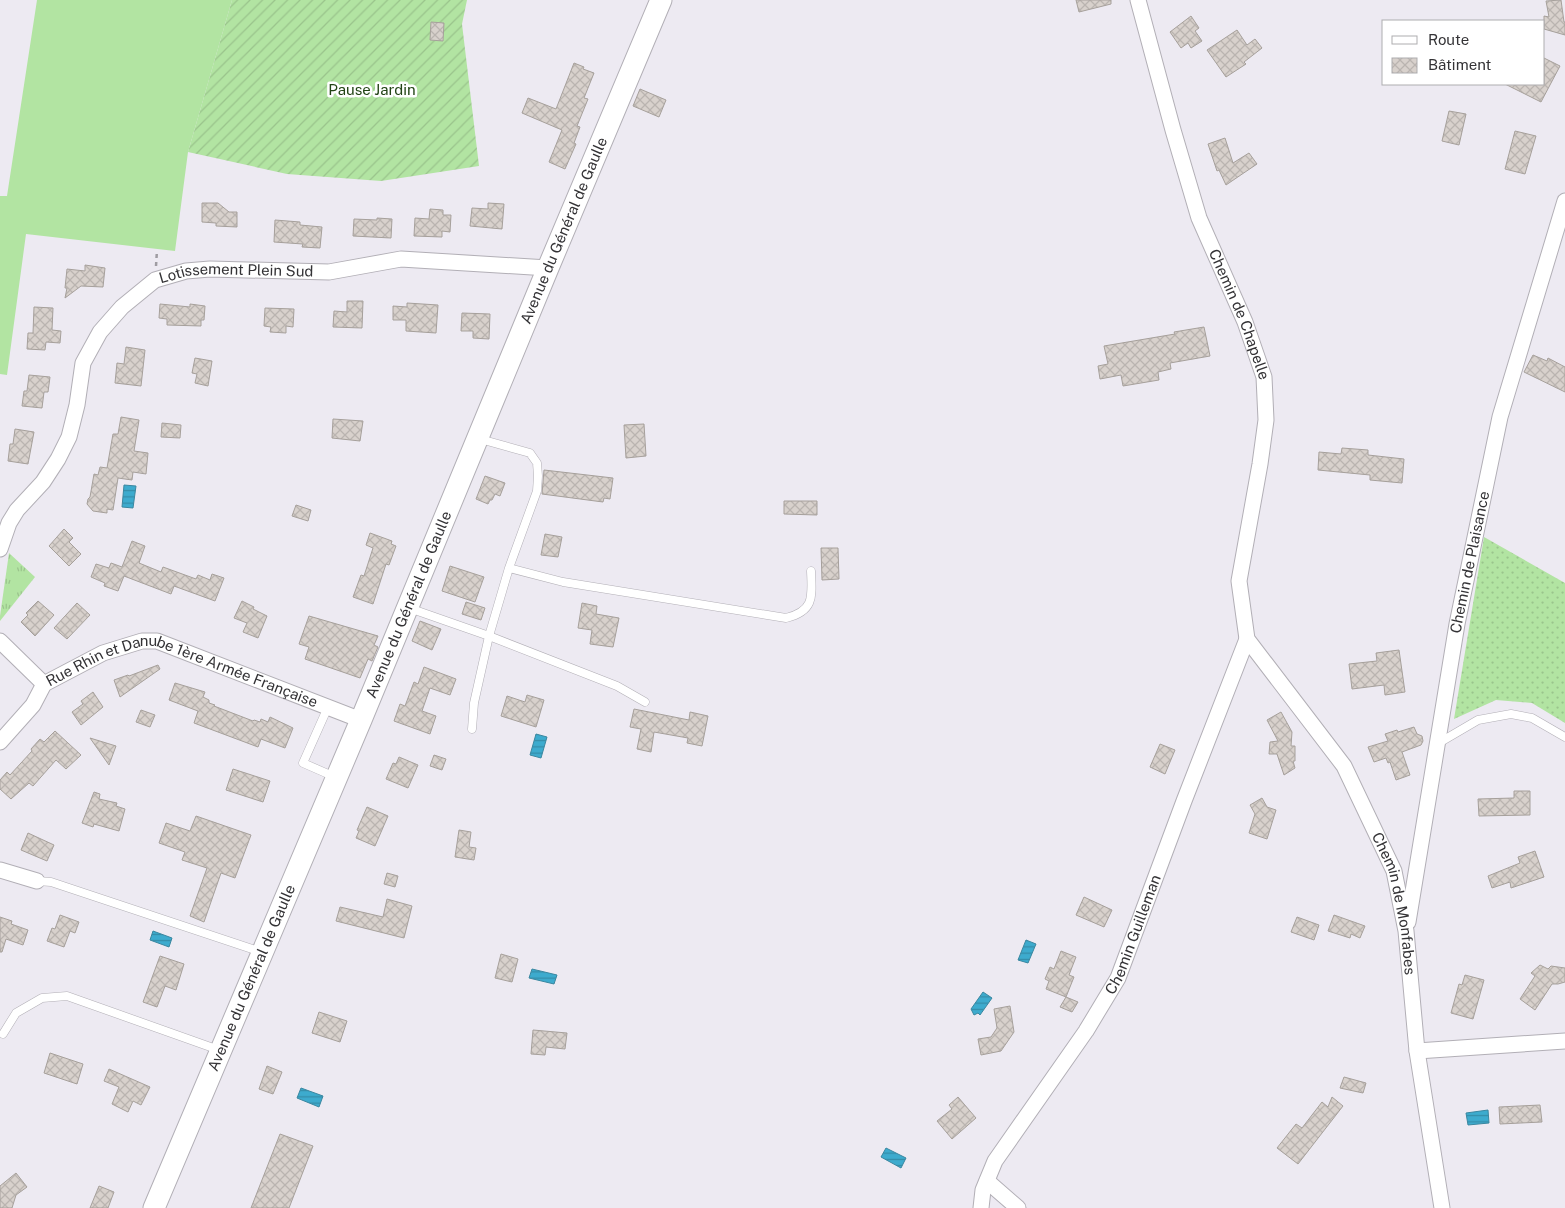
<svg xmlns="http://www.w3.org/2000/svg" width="1565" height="1208" viewBox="0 0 1565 1208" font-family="'Public Sans',sans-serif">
<defs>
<pattern id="grass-dots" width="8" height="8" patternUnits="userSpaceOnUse" patternTransform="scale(1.25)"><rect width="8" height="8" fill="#b2e4a2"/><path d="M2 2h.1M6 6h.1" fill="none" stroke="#9ac48c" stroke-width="1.8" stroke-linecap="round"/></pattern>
<pattern id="park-tufts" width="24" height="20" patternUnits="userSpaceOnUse" patternTransform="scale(1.25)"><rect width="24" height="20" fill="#b2e4a2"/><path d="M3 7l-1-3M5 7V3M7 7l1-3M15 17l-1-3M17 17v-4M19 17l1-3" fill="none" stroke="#9ac48c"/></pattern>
<pattern id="garden-furrows" width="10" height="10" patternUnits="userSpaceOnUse" patternTransform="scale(1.25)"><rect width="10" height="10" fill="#b2e4a2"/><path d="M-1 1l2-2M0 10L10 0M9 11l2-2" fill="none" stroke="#9ac48c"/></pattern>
<pattern id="water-rules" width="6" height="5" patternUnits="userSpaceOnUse" patternTransform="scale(1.25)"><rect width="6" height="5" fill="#3dabce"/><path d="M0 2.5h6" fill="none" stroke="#348ca8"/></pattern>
<pattern id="building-cross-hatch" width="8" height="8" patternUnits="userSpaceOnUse" patternTransform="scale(1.25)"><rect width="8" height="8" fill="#d8d1cc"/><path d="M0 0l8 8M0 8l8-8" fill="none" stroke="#bab4b0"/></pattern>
</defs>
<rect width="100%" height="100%" fill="#edeaf2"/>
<!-- grass -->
<path fill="url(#grass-dots)" d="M1484,537L1565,583V723L1532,703L1496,700L1454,719Z"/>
<!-- park -->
<path fill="url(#park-tufts)" d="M9,553L35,577L0,621V616Z"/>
<!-- garden -->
<path fill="url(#garden-furrows)" d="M232,0H467L462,24L479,166L381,181L287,174L188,152Z"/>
<!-- pitch -->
<path fill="#b2e4a2" d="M37,0H232L188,152L175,251L26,234L7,375L0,374V196H7Z"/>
<!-- water -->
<path fill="url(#water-rules)" stroke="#3a87a0" d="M124,485L136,486L133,508L122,507Z
M536,734L547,737L541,758L530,755Z
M153,931L172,938L169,947L150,940Z
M1026,940L1036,944L1028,963L1018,960Z
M532,969L557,975L554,984L529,978Z
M983,992L992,998L980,1015L978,1013L974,1015L971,1009Z
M301,1088L323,1096L319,1107L297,1098Z
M1488,1110L1489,1123L1468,1125L1466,1113Z
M886,1148L906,1158L901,1168L881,1157Z"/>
<!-- building -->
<path fill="url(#building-cross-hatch)" stroke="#a6a09b" d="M1076,0H1111V4L1079,12Z
M1561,0L1564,22H1565V35L1544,29V16L1549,17L1546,1Z
M1191,16L1199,28L1195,31L1202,41L1191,48L1188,43L1181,48L1170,32Z
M431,22L444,23L443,41L430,40Z
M1237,30L1247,45L1255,39L1262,48L1244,62L1246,64L1226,77L1207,50Z
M1544,58L1560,66L1541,102L1505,84H1544Z
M574,63L584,67L583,69L594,73L584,98L588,99L577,126L580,127L574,143L576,144L565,169L549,162L562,130L522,113L528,98L556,109Z
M640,89L666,100L659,117L633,106Z
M1449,111L1466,114L1459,145L1442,141Z
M1515,131L1536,136L1525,174L1505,169Z
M1225,138L1233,163L1249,153L1257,164L1226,185L1219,170L1217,171L1208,144Z
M202,203H218L229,212H237V227L216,226V223L202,222Z
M488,203L504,204L502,229L470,226L472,208L488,209Z
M430,209L443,210V215H451L450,232L442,231V237L414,236L415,218L429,219Z
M377,218L392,219L391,238L353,236L354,219L377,220Z
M275,220L300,222V225L322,227L320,248L302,247L303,244L274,242Z
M85,265L105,268L103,287L81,286L65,298L67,288H65L67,269L85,271Z
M347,301H363L362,328L333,327L334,311L347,312Z
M407,303L438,305L436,333L406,331V320H393V306L407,307Z
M160,304L190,307V304L205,306L204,320H201V326L167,325V319L159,318Z
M34,307L53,308L52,330L61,331L60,343L46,342L45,350L27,349L28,333H33Z
M265,308L294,309L293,327L286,326V333L270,332L271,327L264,326Z
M462,313L490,314L489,339L473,338V331H461Z
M1204,327L1210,356L1170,363L1171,369L1158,372L1159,380L1123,386L1121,375L1100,379L1098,366L1108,364L1104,346L1175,334L1174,332Z
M126,347L145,350L141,386L115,383L117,363L124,364Z
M1533,355L1547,361L1548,358L1565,367V392L1524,372Z
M195,358L212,361L208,386L195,383L197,374L192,373Z
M29,375L50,377L48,392H44L42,408L22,406L24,391H27Z
M121,417L139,420L134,451L148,453L146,474L133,472L132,480L118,478L113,510L107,509V513L93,511L87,504L88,499L90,497L94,474L98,475L100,467L107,468L113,434H118Z
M333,419L363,421L360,441L332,438Z
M162,423L181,425L180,438L161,437Z
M644,424L646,456L626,458L624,425Z
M15,429L34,432L28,464L8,461L10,444H13Z
M1342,448L1368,450V455L1404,459L1402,483L1370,480V475L1318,470L1319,452L1341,454Z
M544,470L613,478L610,499L604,498L603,502L542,494Z
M485,476L505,483L500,496L495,494L492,500H490L488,504L476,499Z
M784,501H817V515L784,514Z
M296,505L311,510L308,521L292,516Z
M64,529L73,538L69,542L81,554L69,566L49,546Z
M370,533L392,541L391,544L396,546L389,565L386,564L373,604L353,597L361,575L364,576L373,548L366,545Z
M545,534L562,537L558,557L541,555Z
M132,541L145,546L139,563L161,572L163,567L196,579L198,575L210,580L212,574L224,578L215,601L174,586L171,594L124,576L118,591L104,586L105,583L91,577L96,564L109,568L111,563L122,567Z
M821,548H838L839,579L822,580Z
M450,566L484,577L475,602L442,591Z
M38,601L54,615L35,636L21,622L28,615L26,613Z
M242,601L254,607L253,609L267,616L258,638L243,632L247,623L234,618Z
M466,602L485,608L481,620L462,614Z
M77,603L90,615L67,639L54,628Z
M582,603L597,606L596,614L619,618L613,647L590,644L592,630L578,628Z
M309,616L378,636L374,645L378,647L372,661L368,659L360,678L305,659L309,647L299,644Z
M420,621L441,629L432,650L412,641Z
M1399,650L1405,692L1385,695L1384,685L1352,689L1349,664L1377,661L1376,653Z
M158,665L160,669L120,697L114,680L128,675L129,676Z
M424,667L456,679L450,695L430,688L422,711L436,716L430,734L394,721L400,704L405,706L414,682L418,684Z
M175,683L205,692L203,697L209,700V703L215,705L214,706L253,721L254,720L260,722L261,719L268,722L270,717L293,728L285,748L261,739L258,747L194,723L198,711L169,700Z
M93,692L103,707L81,725L72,712L83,704L81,701Z
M527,695L544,700L536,727L501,716L507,696L525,702Z
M634,709L689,720L690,712L708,716L702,746L687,743L688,738L654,732L651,752L637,749L641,729L630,727Z
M141,710L155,715L150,727L136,722Z
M1281,712L1292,732L1291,746H1295V761H1293L1295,768L1284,775L1277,754H1269L1270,742L1278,741L1267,720Z
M1414,727L1417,734L1422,736L1423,741L1421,745L1402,752L1410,775L1396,780L1390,762L1388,763L1386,758L1374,762L1368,747L1388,741L1385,734L1397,730L1398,732Z
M55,731L81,755L66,769L56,760L33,786L29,783L11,799L0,789V780L7,772L10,775L32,751L31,749L40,739L44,742Z
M90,738L116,746L109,765Z
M1160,744L1175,750L1165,774L1150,767Z
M434,755L446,759L442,770L430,766Z
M399,757L418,765L408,788L386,779L393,763L396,764Z
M233,769L270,781L263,802L226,790Z
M1514,791H1530V815L1479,816L1478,799L1514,798Z
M94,792L100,794L99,799L117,803L116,806L125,809L119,831L94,824L93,827L82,823Z
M1262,798L1267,807L1276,810L1267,839L1249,833L1255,814L1250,805Z
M367,807L388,816L375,846L356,838L359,831L357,830Z
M196,816L251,835L235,878L221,873L204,922L190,916L207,868L182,860L185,852L159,843L166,823L190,831Z
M459,830L471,832L469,847L476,848L474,860L455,857Z
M28,833L54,845L47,861L21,850Z
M1535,851L1544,877L1511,888L1510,882L1492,888L1488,876L1520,863L1518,857Z
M387,873L398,876L395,887L384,884Z
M1084,897L1112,910L1104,927L1076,915Z
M387,899L412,906L404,938L336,921L340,907L383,917Z
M60,915L79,922L75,933L70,931L64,947L47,941L52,928L55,929Z
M1334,915L1365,926L1360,938L1351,934L1350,938L1328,931Z
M0,917L12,921L11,924L28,930L23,945L6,939L2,952H0Z
M1297,917L1319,925L1314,940L1291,932Z
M1061,951L1076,957L1069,975L1074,977L1066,997L1078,1002L1072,1012L1060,1007L1066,997L1046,989L1049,981L1045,979L1050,967L1054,969Z
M501,954L518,959L512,982L495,978Z
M160,956L184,964L176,990L165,986L157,1007L143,1002Z
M1540,965L1548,969L1551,966L1565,968V982L1558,984H1552L1535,1010L1520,999L1535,976L1531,973Z
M1465,975L1484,980L1473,1019L1451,1013L1459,984L1462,985Z
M1010,1006L1014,1032L1001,1051L981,1055L978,1039L991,1037L997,1028L994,1009Z
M319,1012L347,1021L340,1042L312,1033Z
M533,1030L567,1033L565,1049L546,1047L545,1055L531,1054Z
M50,1053L83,1064L77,1084L44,1073Z
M267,1066L282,1072L273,1094L259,1089Z
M109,1069L150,1087L141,1105L133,1101L128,1112L112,1104L119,1087L104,1081Z
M1344,1077L1366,1083L1363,1093L1340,1088Z
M958,1097L976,1118L952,1139L937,1121L952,1109L949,1105Z
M1332,1097L1343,1106L1298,1164L1277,1148L1296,1124L1302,1128L1322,1102L1328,1107Z
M1540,1105L1542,1122L1500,1124L1499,1107Z
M280,1134L313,1146L289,1208H251Z
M16,1173L27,1187L16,1195L12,1208H0V1186Z
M99,1186L114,1192L108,1208H90Z"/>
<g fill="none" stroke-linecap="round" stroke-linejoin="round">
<!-- service casing -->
<g stroke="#b2afb6" stroke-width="9">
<path id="service" d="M509,568L563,582L786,618C815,611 812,596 811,571
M409,608L489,636L617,686L645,702
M328,707L303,763L335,777
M472,729L474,703L489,636L509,568L537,491L538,476L537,463L530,453L480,439
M1437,744L1478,720L1511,714L1532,718L1565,737
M37,881L51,882L261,952
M3,1034L16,1013L42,998L67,996L219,1050"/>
</g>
<!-- minor casing -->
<g stroke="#b2afb6" stroke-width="17">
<g id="minor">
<path id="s1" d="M1138,0L1173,130L1199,218L1245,322L1264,377L1266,420L1260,464L1239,581L1247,639L1344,766L1394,871L1406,931L1417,1051L1442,1208"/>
<path id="s2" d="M0,549L9,523L17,510L43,482L58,459L69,437L77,405L83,363L100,332L122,307L155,280L186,271L210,269L329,272L401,259L548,268"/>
<path d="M0,641L44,684"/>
<path id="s3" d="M0,742L33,705L44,684L103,653L142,641H157L361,720"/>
<path d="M0,870L37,881"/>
<path id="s4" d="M1408,922L1457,624L1500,417L1565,201"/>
<path d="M1417,1051L1565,1041"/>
<path d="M987,1181L1018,1208"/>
<path id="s5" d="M981,1208L983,1190L995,1161L1086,1031L1118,978L1184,801L1247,639"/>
</g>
</g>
<!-- secondary casing -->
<g stroke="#b2afb6" stroke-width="23">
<g id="secondary">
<path id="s6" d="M154,1208L361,720L548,268L661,0"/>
</g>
</g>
<!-- path -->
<path stroke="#9f9ca2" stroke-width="2.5" stroke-dasharray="4 4" stroke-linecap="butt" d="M156,266L157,250"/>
<!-- service -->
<use href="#service" stroke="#fff" stroke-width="8"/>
<!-- minor -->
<use href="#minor" stroke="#fff" stroke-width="15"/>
<!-- secondary -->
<use href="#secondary" stroke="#fff" stroke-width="21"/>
</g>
<g text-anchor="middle" stroke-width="5" stroke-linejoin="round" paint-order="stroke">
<!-- park labels -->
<g font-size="15" fill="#224415" stroke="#fff">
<text x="372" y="95">Pause Jardin</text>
</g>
<!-- street labels -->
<g font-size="15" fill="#343336" stroke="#fff">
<text dy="5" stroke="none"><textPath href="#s6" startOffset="1060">Avenue du Général de Gaulle</textPath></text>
<text dy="5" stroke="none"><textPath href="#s2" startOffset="402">Lotissement Plein Sud</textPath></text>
<text dy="5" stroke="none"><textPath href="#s1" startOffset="331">Chemin de Chapelle</textPath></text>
<text dy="5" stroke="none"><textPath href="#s4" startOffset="365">Chemin de Plaisance</textPath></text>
<text dy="5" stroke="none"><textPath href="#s6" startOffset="655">Avenue du Général de Gaulle</textPath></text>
<text dy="5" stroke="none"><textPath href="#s3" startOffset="222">Rue Rhin et Danube 1ère Armée Française</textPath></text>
<text dy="5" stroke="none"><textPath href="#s1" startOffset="971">Chemin de Monfabes</textPath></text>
<text dy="5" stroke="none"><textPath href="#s5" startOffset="316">Chemin Guilleman</textPath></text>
<text dy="5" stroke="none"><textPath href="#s6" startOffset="250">Avenue du Général de Gaulle</textPath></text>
</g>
</g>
<!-- legend -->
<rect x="1382" y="20" width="162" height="65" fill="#ffffff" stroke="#aeadaf"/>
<rect x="1392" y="36" width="25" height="8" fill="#ffffff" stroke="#aeadaf"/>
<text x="1428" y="45" font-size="15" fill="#343336">Route</text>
<rect x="1392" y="58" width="25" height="15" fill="url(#building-cross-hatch)" stroke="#aeadaf"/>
<text x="1428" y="70" font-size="15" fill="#343336">Bâtiment</text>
</svg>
